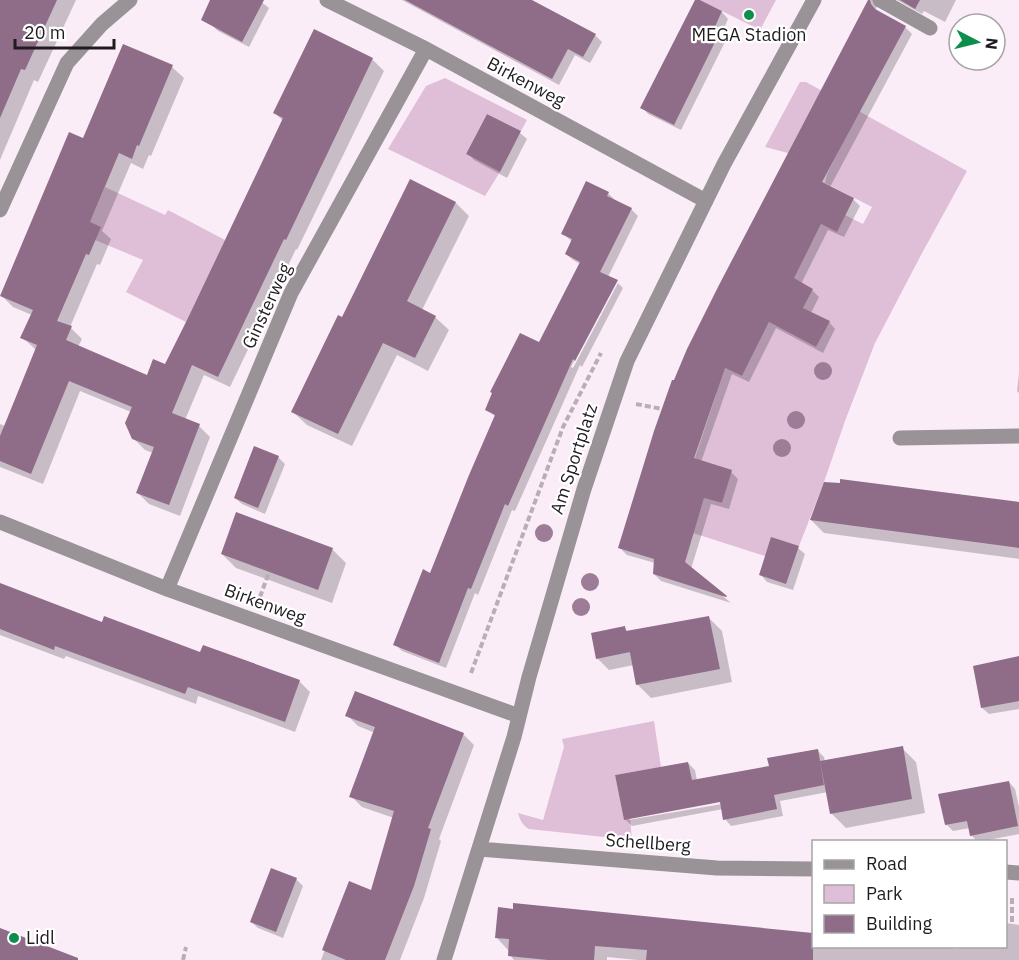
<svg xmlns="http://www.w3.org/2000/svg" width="1019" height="960" viewBox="0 0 1019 960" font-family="'IBM Plex Sans',sans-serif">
<rect width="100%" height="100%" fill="#fbedf8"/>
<!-- green -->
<path fill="#dfbed8" d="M700,0H776L760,30Z
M445,78L527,120L521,131L487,114L466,154L500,172L485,196L388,149L426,86Z
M800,82H806L967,171L921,255L875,343L845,421L824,482L799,546L765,556L693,533L704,498L722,503L726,489L695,458L716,395L714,363L742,376L769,322L816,347L829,321L803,308L813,289L786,274L804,240L811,244L821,224L837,231L845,215L863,224L872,207L825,183L827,174L852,124L788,153L765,147Z
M105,187L165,215L168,210L225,240L186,322L126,292L143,260L95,240L90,222Z
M654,721L661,767L615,775L624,819L630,818L632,840L529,829C522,825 520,820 518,813L543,820L564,747L562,739Z"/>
<!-- shadow -->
<path fill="#0003" fill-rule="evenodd" d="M0,0H76L38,82L34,80L0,160Z
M223,0H259L269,8L249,47L218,31L211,24Z
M402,0H529L595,35L602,42L590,63L575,55L559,85Z
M696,0L722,12L728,19L721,35L726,40L681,130L648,114L642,107Z
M870,0H880L878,3L876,9L878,12L905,27L912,34L830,187L853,199L860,206L844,237L828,230L801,284L812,290L819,297L811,313L829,322L835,329L823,353L776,328L749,382L732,374L701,462L731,472L738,479L729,509L711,504L691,569L731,603L661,581L654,574L655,563L627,555L620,548L675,382Z
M897,0H956L945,22L924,11L922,14Z
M315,31L372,59L384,71L297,250L296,249L230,387L204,375L185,420L199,426L210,437L180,516L149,504L138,493L153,453L145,450L133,438L131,412L80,391L43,484L0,467V424L5,426L36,350L22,337L32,315L13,307L2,296L83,140L124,46L172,67L184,78L151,156L149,155L143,169L131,163L102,231L111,239L100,265L97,264L70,327L82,339L78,347L148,377L166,366L284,122L275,113Z
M520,133L527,139L507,178L474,160L468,153Z
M411,181L456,203L469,216L422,310L435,317L449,330L428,371L397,355L352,446L307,425L293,412L342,319Z
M608,193L615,200L631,209L638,216L608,277L617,282H615L571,367L573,368L618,283L623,288L582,367L580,365L515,511L512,510L478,595L475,593L446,668L402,651L395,644L431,574L496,417L487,409L540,345L580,264L573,260L566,254L572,242L563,233Z
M1019,373V393L1017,391Z
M278,457L285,464L265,514L242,504L235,498Z
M1019,504V559L824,533L811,520Z
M798,548L805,554L793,590L767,582L761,575Z
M332,549L346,563L332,603L236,568L222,554Z
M0,585L103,624L201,654L204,647L299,681L310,692L295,732L198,696L196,704L66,656L64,659L0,635Z
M709,618L722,631L732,682L651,698L637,684L634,665L609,670L597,658L624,628L629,632Z
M1019,658V709L989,714L982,708Z
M347,715L463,734L474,745L439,839L441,841L424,898L400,960H321L350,883L372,892L394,818L362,807L351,796L375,733L358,726Z
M902,748L916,762L925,813L846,828L832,814L828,792L780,801L783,816L731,826L725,819L723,809L632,826L625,819L688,763L695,770L697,781L771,767L817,750L824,757L825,762ZM727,800L728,803L628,820V817Z
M1009,782L1015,789L1019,807V834L978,842L971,835L970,828L953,831L946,824Z
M296,879L303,886L283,938L258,928L251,922Z
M813,922L814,946H935L958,949L959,946H1006V923L1019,925V960H637L607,957V960H514L510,955L508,950L496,937L811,934Z"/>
<!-- building -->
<path fill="#8f6c88" d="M0,0H57L25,70L21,69L0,118Z
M210,0H264L242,42L201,20Z
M405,0H532L596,34L583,57L568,49L552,79Z
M695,0H700L722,11L714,29L720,32L674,125L640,108Z
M868,0H870L871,4L875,9L906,26L822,182L854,198L837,232L821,224L794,278L813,289L803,308L830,321L816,347L769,322L742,376L725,368L694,458L732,470L722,503L704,498L685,562L727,596L726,597L653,574L654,559L618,548L654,431L672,380H674L687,349L719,285Z
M900,0H920L915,9Z
M314,29L373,58L286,240L284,239L218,377L192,365L172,413L200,424L169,505L136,493L154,447L132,439L125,423L132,407L69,381L31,474L0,461V436L37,345L20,338L33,310L0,296L69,132L83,138L123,44L173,65L139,146L137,145L132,159L119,153L90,222L101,227L89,255L86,254L57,321L72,326L66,340L147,375L153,359L165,364L186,322L283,118L273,113Z
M487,114L521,131L500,172L466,154Z
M410,179L456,202L407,301L436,316L415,358L383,343L338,434L291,412L338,315L342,317Z
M586,181L609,192L607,196L632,208L600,272L618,280L575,361L573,359L508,506L505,504L471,589L468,588L439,663L393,645L423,569L430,573L469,475L495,415L485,410L492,393L490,392L520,333L539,342L580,262L565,254L572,239L561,234Z
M254,446L279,456L258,508L234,498Z
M840,479L1019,502V548L810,520L824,482L840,483Z
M236,512L333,548L318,590L221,554Z
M771,537L799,546L786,584L759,575Z
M0,583L102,622L104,616L200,652L203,645L300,680L285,722L188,687L185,694L55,646L54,650L0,629Z
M709,616L720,669L636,685L626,631Z
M625,626L630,652L596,659L591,633Z
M1019,656V701L981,708L973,666Z
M355,691L464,733L428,828L431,829L414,886L385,960H346L322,950L349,881L371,890L394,811L349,797L375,727L345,716Z
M903,746L912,799L830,814L820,761Z
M818,749L824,785L774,795L777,809L723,820L720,802L624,820L615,775L688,762L692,780L769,766L767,758Z
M1009,781L1018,826L970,836L967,821L945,825L938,794Z
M271,868L297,878L276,932L250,922Z
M513,903L813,933V960H646L647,950L595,946L594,960H548L508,956L509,939L495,938L498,907L513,909Z
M0,928L78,958V960H0Z"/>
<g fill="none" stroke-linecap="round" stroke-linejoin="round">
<!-- path -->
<path stroke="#b9aeb6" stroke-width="4" stroke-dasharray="6 3" stroke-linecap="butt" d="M636,404L662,409
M260,597L269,572
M471,673L563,427L601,353
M1012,922V896
M183,960L186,947"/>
<!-- minor -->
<path stroke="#999397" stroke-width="15" d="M327,0L426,49L706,201
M880,0L930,28
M0,210L67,63L102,24L130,0
M900,438L1019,436
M0,522L167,589L519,716
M167,589L291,293L426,49
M479,849L717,868L814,869
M1006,872L1019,873
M444,960L514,737L529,677L584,489L627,361L724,164L814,0"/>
</g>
<!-- trees -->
<g fill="#9c7c97">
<circle cx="823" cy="371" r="9"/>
<circle cx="796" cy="420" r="9"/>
<circle cx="782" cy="448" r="9"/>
<circle cx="544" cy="533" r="9"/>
<circle cx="590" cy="582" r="9"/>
<circle cx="581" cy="607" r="9"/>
</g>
<!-- markers -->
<g fill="#0c8f4d" stroke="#fff" stroke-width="2">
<circle cx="749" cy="15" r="6"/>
<circle cx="14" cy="938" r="6"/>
</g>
<g text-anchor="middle" stroke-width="4.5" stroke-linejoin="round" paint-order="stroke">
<!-- poi labels -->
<g font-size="18" fill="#201b1f" stroke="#fff">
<text x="749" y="41">MEGA Stadion</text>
<text x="26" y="944" text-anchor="start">Lidl</text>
</g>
<!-- street labels -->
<g font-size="18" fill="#201b1f" stroke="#fff">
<text transform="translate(526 82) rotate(28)" y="6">Birkenweg</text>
<text transform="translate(267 306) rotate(-65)" y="6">Ginsterweg</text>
<text transform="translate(574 459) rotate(-72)" y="6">Am Sportplatz</text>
<text transform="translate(265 604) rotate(20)" y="6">Birkenweg</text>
<text transform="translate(648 843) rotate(4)" y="6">Schellberg</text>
</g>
</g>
<!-- legend -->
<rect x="812" y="840" width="195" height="108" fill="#ffffff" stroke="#a6a4a5" stroke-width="1.5"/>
<rect x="824" y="860" width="30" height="9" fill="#999397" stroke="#a6a4a5" stroke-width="1.5"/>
<text x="866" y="870" font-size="18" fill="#201b1f">Road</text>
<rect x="824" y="885" width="30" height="18" fill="#dfbed8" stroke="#a6a4a5" stroke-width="1.5"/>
<text x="866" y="900" font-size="18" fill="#201b1f">Park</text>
<rect x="824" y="915" width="30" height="18" fill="#8f6c88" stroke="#a6a4a5" stroke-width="1.5"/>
<text x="866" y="930" font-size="18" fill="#201b1f">Building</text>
<!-- north arrow -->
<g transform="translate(977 42) rotate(97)"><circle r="28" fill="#ffffff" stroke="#a6a4a5" stroke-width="1.5"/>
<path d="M0-4.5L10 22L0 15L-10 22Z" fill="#0c8f4d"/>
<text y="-9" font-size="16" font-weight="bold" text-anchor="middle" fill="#201b1f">N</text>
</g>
<!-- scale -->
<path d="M15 39v9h99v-9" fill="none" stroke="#201b1f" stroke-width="3"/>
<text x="24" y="39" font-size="18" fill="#201b1f" stroke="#ffffff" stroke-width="4.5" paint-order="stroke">20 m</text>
</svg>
